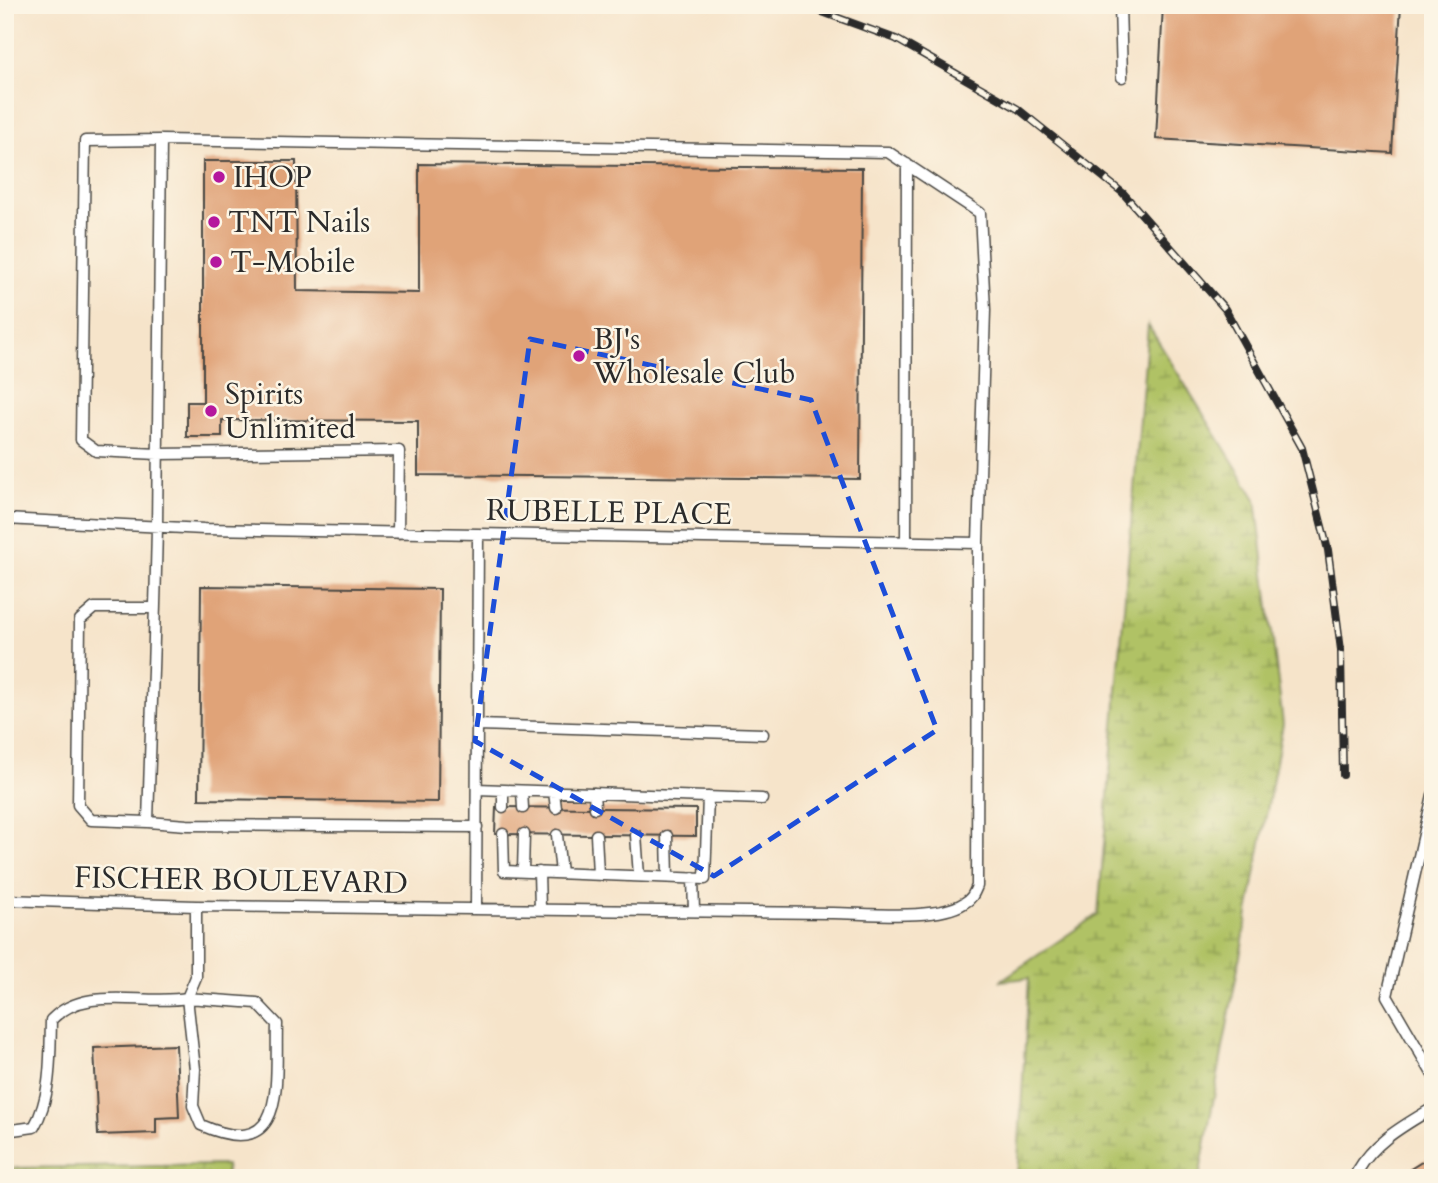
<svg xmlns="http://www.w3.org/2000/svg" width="1438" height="1183" viewBox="0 0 1438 1183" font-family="Cardo,serif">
<defs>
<pattern id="wetland-marsh" width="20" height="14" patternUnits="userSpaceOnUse" patternTransform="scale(1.75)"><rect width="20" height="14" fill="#b0c265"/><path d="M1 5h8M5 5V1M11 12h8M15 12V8" fill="none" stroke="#8f9e53"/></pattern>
</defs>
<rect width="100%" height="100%" fill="#fcf5e5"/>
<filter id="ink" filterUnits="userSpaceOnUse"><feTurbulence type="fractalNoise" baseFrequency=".0143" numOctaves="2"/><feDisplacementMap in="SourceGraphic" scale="14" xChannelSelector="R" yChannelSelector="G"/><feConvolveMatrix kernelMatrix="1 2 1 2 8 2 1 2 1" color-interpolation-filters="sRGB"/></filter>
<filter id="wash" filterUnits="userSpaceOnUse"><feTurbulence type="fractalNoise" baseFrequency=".00686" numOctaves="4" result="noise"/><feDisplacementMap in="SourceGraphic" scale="28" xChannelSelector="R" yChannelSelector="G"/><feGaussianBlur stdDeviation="1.57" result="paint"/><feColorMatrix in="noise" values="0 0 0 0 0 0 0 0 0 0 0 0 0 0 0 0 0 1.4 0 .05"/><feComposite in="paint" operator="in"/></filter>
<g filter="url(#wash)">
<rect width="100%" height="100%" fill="#f6e4ca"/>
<!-- wetland -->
<path fill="url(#wetland-marsh)" stroke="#6e7648" stroke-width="2" d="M1148,325L1256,499L1283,724L1199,1178H1017L1029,978L1000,981L1098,914Z
M226,1165L227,1178H5V1168Z"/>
<g id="blocks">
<!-- building -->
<path fill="#e0a378" d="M1163,5H1401L1392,153L1156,139Z
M203,161H296L297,291L419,293V164L862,168L860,479L418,475V421L222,420V437H187V402H203Z
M201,586L440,589L438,802L199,799Z
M496,807L696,809V836L495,834Z
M176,1045L179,1117L156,1118V1133L98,1135L94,1048Z
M1433,1155V1178H1396Z"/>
</g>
</g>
<g filter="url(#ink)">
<use href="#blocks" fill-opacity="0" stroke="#494743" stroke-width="2"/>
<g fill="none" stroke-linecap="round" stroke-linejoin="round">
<!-- service casing -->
<g stroke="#494743" stroke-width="13">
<path id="service" d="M1120,5L1122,77
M161,140L85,141L81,440L96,451L158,454L399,451L398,533
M5,519L204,529L978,543L985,310L980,213L888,152L161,140L157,527C155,625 151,723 148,822L91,820L78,805L80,620L94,608H155
M906,542L907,164
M478,725L763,734
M477,789L762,799
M503,790V807
M522,791L523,808
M554,792L556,808
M594,793L595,808
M1433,795L1387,996L1433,1075
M148,822L187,825L477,827
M503,834L504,871L705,879L708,797
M557,835L561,873
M596,835L598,874
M636,835L639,876
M667,836L668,877
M523,871L524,834
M539,872L540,909
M693,878L694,911
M5,900L196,906L832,913C865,913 937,921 964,903C972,899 974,893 977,886L978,543
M476,908L478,535
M187,998L257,1003L277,1024C275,1081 289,1164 201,1125L193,1106L195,1069Z
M5,1131L34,1127C52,1096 50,1055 51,1020C86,984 143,1006 187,998L196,977V906
M1358,1178L1357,1172C1375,1141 1403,1126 1433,1108"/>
</g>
<!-- service -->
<use href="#service" stroke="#fff" stroke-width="10"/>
<!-- rail casing -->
<g stroke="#2b2b2b" stroke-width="8">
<path id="rail" d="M803,5L896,39L1018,109L1123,193L1225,309L1302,448L1328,550L1341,650L1343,775"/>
</g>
<!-- rail -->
<use href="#rail" stroke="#fcf5e5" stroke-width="5" stroke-dasharray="16" stroke-linecap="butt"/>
</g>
</g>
<!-- marked area -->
<path fill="none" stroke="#1d4ed8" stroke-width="5" stroke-dasharray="14 9" stroke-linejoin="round" d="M530,339L811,400L937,730L714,876L475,741Z"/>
<!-- markers -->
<g fill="#b5179e" stroke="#fcf5e5" stroke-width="2.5">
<circle cx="219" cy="177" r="7"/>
<circle cx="214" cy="222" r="7"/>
<circle cx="216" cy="262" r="7"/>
<circle cx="579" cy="356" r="7"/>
<circle cx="211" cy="411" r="7"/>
</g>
<g text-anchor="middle" stroke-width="5" stroke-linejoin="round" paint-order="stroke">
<!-- poi labels -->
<g font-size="30" fill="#2b2b2b" stroke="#fcf5e5" text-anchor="start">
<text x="233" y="187">IHOP</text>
<text x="228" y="232">TNT Nails</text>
<text x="230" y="272">T-Mobile</text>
<text x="593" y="349">BJ's<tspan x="593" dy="34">Wholesale Club</tspan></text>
<text x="225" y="404">Spirits<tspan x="225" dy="34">Unlimited</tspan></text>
</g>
<!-- street labels -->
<g font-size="30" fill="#2b2b2b" stroke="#fcf5e5">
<text transform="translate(609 512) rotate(1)" y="10">RUBELLE PLACE</text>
<text transform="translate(241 880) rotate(1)" y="10">FISCHER BOULEVARD</text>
</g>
</g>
<!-- margin -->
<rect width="1438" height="1183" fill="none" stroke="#fcf5e5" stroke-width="28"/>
</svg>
